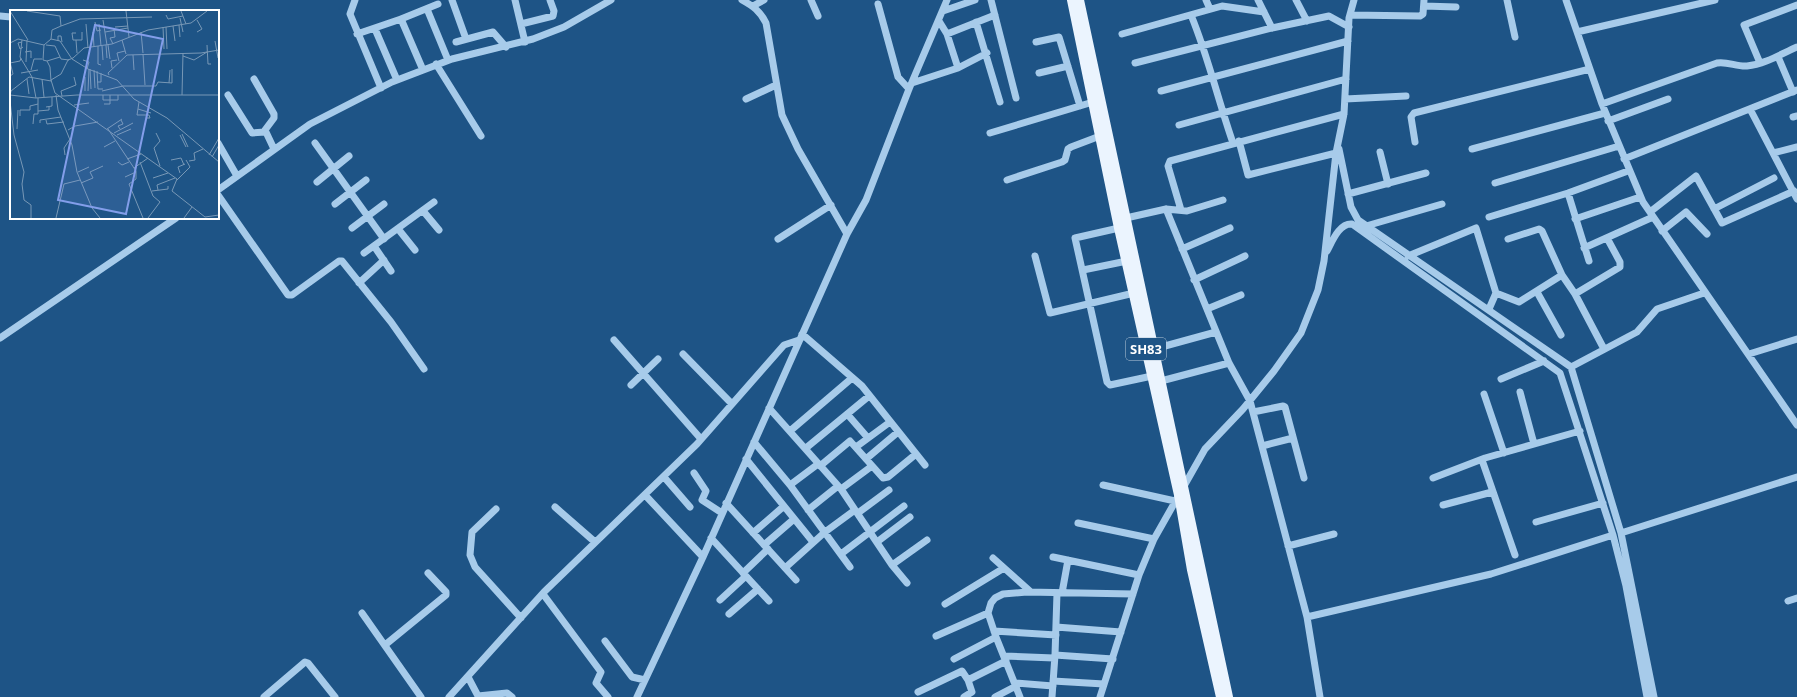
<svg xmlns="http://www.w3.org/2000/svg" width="1797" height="697" viewBox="0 0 1797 697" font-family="'Open Sans',sans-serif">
<rect width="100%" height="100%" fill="#1e5486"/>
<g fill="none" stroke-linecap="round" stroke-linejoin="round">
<!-- minor -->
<path stroke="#a7cbea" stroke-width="7" d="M355,0L350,14L381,88
M452,0L466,39
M515,0L525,42
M742,0C753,6 760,11 766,23L782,115L798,149L847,234
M811,0L818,16
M991,0L1016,98
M1206,0L1210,9
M1258,0L1272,28
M1296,0L1307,21
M1507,0L1515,37
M1566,0L1602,104L1643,202L1797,425
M878,4L898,77L909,89
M753,6L764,0
M1424,6L1456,7
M427,9L448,60
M943,11L975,0
M1191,15C1208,56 1218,100 1233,143
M1350,15L1420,16L1423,14L1424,0
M0,16L11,17
M401,19L423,70
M939,21L947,34L958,68
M976,22L1000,102
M521,24L553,16L554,11L550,0
M375,29L397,80
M1577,32L1715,0
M357,34L401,19L438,4
M947,34L995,15
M1122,34L1222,6L1264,12
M456,42L493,32L506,47
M1036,42L1059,37L1080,106
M1779,59L1793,92
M1135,63L1272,28L1329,16L1349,27
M1760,63L1744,25L1797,5
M436,64L481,136
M1039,73L1068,66
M254,79L274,114V118L265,130L274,149
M912,83L958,68L987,53
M1161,91L1348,41
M228,95L252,133L265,132
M746,99L776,85
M1345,99L1406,96
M1602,104L1717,63C1727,61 1737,67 1747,66C1765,64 1781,54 1797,47
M1750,109L1797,199
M1793,117L1797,116
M1608,121L1668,99
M1179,125L1346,79
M990,133L1093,102
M1239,141L1248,175L1336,153
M1415,142L1411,117L1414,113L1590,69
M218,143L237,176
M315,143L384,239
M1339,149L1351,207L1358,220L1571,367L1621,533L1654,697
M1472,149L1605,113
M1380,152L1388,184
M1773,153L1797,147
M1624,159L1797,90
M1007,180L1062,162L1065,160L1068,149L1071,147L1100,136
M317,182L349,156
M1495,183L1619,146
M218,190L310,124L392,82L452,59L533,39L564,27L611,0
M1568,193L1589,261
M1348,194L1426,173
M218,195L288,295H292L339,261H342L391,322L424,369
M335,204L366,180
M1166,209L1229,363L1250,401L1307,617L1320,697
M1714,209L1774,178
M1181,210L1168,166L1170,161L1344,114
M424,212L439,230
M1650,212L1696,176L1722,223L1794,191
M1489,217L1568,193L1628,171
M1126,218L1166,209L1187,211L1223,200
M1575,219L1640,197
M1366,226L1442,204
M352,228L384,204
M1119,228L1075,238L1107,382L1110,385L1152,376
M399,230L415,250
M1662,231L1686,212L1707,234
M778,239L831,205
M1508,239L1539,229L1542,231L1562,275
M374,246L391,271
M1584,248L1653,217
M1182,249L1230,228
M1327,251C1332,242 1339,223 1352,224L1560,373L1613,535L1626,586L1647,697
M364,253L434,202
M1035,256L1050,313L1134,293
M1408,256L1476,228L1496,293
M1083,270L1127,261
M1194,280L1245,256
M359,283L384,260
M1537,292L1561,335
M1575,294L1620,267V262L1607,238
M1207,309L1241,295
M1489,309L1496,293L1519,302L1562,275L1575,294L1604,349
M802,334L862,386L925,465
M0,338L176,218
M614,340L701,439
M1154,349L1216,332
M683,354L732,404
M1749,354L1797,339
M1571,367L1637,332L1657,309L1704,293
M1501,379L1544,361
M1161,381L1229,363
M631,385L658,359
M1520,392L1534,444
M1484,394L1504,453
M769,408L841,489L892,565L907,583
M1253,412L1283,406L1285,407L1304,478
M848,415L868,438
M790,431L852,378
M754,442L790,485L850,567
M1266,445L1293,438
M856,447L890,422
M806,448L869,396
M746,459L813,542
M866,459L898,432
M1482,460L1515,555
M820,466L850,441L883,478L888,477L916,454
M694,473L706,491L702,500L722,513
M664,477L690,507
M1433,478L1485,458L1580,431
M790,485L818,464
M1103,485L1175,501
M841,489L872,466
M645,495L703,557
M726,503L796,580
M1443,505L1492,492
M555,507L595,542
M496,509L472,532L470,555L475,567L521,618
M808,510L838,486
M858,513L889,490
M1536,522L1603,503
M1078,523L1154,539
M753,533L784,506
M1621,533L1797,477
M711,538L769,601
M877,542L910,517
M764,545L794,519
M1288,546L1334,534
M841,554L904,506
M1053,557L1139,575
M993,558L1031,592
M892,565L927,540
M785,568L825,532L855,510
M743,573L768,549
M1062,593L1068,560
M543,594L601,672L596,683L608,697
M720,600L746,576
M1788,601L1797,598
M945,604L1004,568
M362,613L421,697
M729,614L758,589
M1307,617L1491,574L1613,535
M1056,627L1121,632
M994,631L1056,635
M936,636L988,613
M605,641L632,677L645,680
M385,645L446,595V592L428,573
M1055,655L1113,659
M1005,656L1054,658
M954,659L996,637
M468,677L478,696L507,693L512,697
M968,680L1006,661
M1053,681L1104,684
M1015,683L1053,686
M918,692L962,671L968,680L972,692L964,697
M264,697L305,662L308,663L335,697
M449,697L544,592L697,444L784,345L799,340
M637,697L703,557L847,234L866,200L909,89L947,0
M995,697L1016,686
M1020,697L996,637L988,613L991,603L995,598L1003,594L1027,592L1133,594
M1052,697L1055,655L1057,593
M1100,697L1139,575L1154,539L1205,449L1243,409L1274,371L1301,333L1318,290L1324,261L1336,153L1344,114L1349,18L1354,0"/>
<!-- major -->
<path stroke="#ebf4fe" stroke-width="10" d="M1072,0L1119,228L1179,495L1192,570L1221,697
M1079,0L1228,697"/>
</g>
<g text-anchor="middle" stroke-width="3" stroke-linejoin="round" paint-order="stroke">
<!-- shield labels -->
<rect fill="#1e5486" stroke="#bcccdb" stroke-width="1" x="1126" y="338" width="40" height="22" rx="3"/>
<g font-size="13" font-weight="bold" fill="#fff">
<text x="1146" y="354">SH83</text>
</g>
</g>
<!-- overview -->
<g transform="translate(10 10)">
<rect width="209" height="209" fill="#1e5486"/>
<path fill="none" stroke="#7898b6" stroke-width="1" d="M0,1L18,30M17,1L50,6L51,16L42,20L41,29M116,1L119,27M171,1L176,14M156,5L158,9L173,6M170,8L173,22M93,10L97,35M85,12L87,21L91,20M76,14L78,38M89,14L91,36M169,15L170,27M51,16L70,9L142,7M163,16L165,31M105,17L118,16M153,17L154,39M156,17L157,39M83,22L84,37M95,22L118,18M131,22L133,43M187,22L192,19L187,10M12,30L10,47L22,67L26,88M66,30H63L62,23H66M112,30L116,44M48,31V26H51L52,32M205,31L208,48M12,32L8,33L10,39L13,37M0,33L8,29L34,35L41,29L50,31L62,49L78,59L107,70L124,89L157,108L209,152M103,34L100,28L105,27L104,19M36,35L45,36L51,49L59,50M96,35L97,48M98,35L100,49M197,35L198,54H201M88,36V54L91,55M92,36L93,50M15,42L21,41V48M67,43L66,30H72V22M133,44L135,75M123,45L124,60M173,46L184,50L197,42M63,48L58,50L51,64L41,70L45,83L167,169L162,181L195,207L209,205M63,48L74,38L102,34L138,20L181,13L197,1M73,50L79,52L77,59M37,51L50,47M109,51L107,43L115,41M0,52L3,64L0,66M16,52L17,30M0,53L10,51L11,48M102,58L101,51L107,50M80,59L81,79M21,60L24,49H32M84,60L85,78M87,61L88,79H93M11,63L28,60M99,65L98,63L117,45L191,43L209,40M17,69L19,84M32,69L34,87M87,72H91V63M159,73L160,60M75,81V67M78,81L79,59M92,81L113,76H146L148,72L162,73V59M0,85L26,88L67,85H209M46,85L48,100L62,135L67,162L82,198L90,208M93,85V90H108V85M172,85L173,43M0,86L1,81L19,67L41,71L40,57L37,51L33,50L34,35M52,86L51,81L66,75L64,67M0,91L4,125L14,162L12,174L14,190L21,195V208M129,92L127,105H139L140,108H137M94,94H100V85M64,95L79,93M36,97L42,96V87M128,99L141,103M28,101L39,100V97M10,106V100H20V96L28,94V88M36,110L37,114L54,112M30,113V110L51,107M23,114L24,104H28V94M7,119L8,100M97,119L112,109M98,119L126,161V169L119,174L133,208M110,119L108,116L113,114L111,110M58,120L65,116L88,112M104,123L123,113M146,123L150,131L144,138L150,156M172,124L178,137M107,125L121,119M170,125L176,137M94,137L105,131M55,145L54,138L60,129M199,145L209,128M202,147L209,135M117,149L131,144M161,150L171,148L174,155M179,151L185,150L184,143L193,139M108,152L112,155L119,152M130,152L143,186L150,192L138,208M124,158L138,148M68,162L79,157M170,163L168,157L175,154M115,167L126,162M143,168L158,163M167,170L180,157L176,150M71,173L83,168L80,162L93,156M148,180L147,175L165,168M142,181L158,179V176M46,208L54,174L70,170M174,208L182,197"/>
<path fill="#839eea" fill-opacity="0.15" stroke="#839eea" stroke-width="2" d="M85,15L153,29L116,204L48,190Z"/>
<rect width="209" height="209" fill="none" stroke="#fff" stroke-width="2"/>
</g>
</svg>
